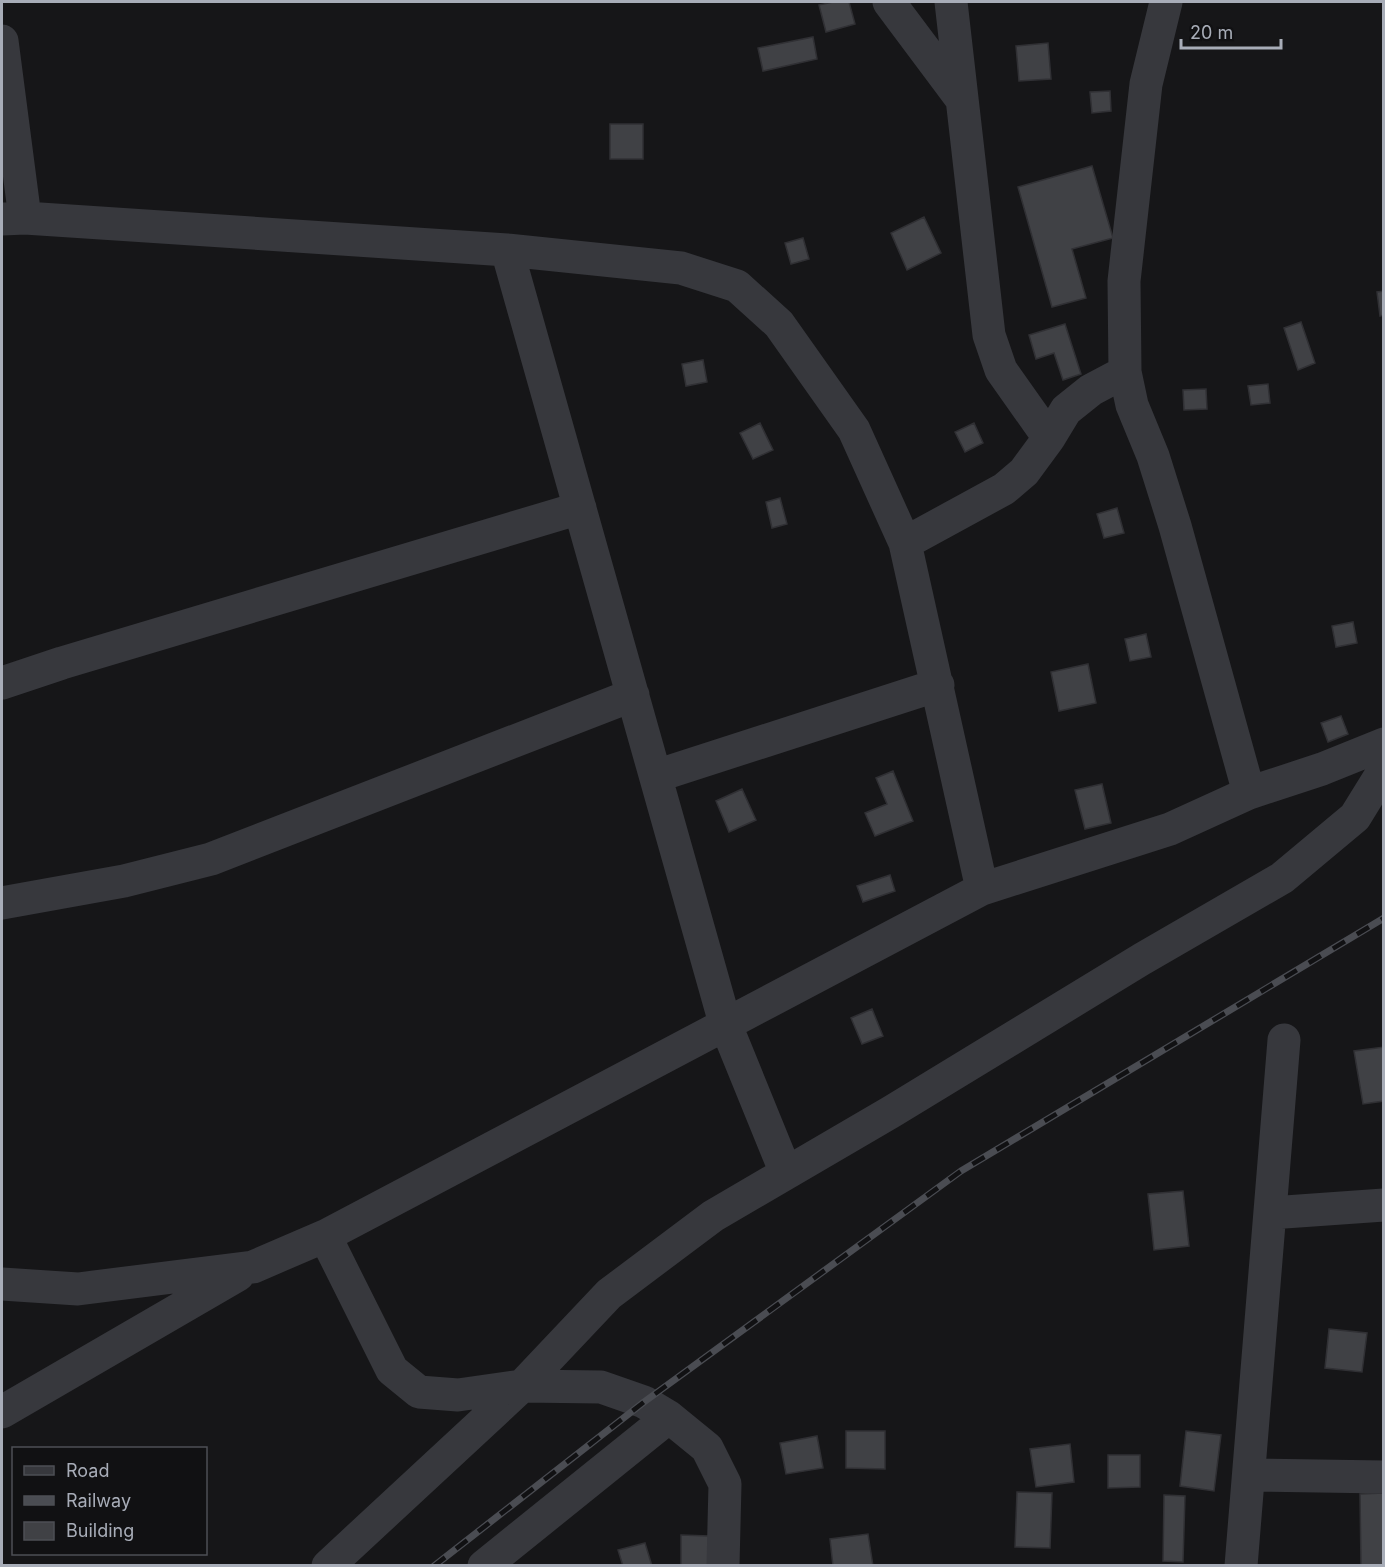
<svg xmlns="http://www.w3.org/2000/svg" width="1385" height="1567" viewBox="0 0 1385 1567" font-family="Inter,sans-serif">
<rect width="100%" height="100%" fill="#161618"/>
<!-- building -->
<path fill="#404145" stroke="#303034" stroke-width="1.5" d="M833,2H849L855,24L826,32L819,5Z
M813,37L817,59L763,71L758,48Z
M1048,43L1051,79L1019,81L1016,46Z
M1110,91L1111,111L1092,113L1090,92Z
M610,124H643V159H610Z
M1092,166L1113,238L1072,249L1086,298L1052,307L1018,187Z
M924,217L941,253L907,270L891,233Z
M803,238L809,259L791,264L785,243Z
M1384,291V315L1380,316L1377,292Z
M1301,322L1315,363L1298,370L1284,328Z
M1065,324L1081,374L1063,380L1054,353L1036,359L1029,335Z
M703,360L707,382L686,386L682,364Z
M1268,384L1270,403L1251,405L1248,386Z
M1206,389L1207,409L1184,410L1183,390Z
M760,423L773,450L753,459L740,433Z
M974,423L983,443L965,452L955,432Z
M780,498L787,524L772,528L766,502Z
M1117,508L1124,533L1104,538L1097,514Z
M1353,622L1357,643L1336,647L1332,626Z
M1146,634L1151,657L1130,661L1125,639Z
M1088,664L1096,703L1059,711L1051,672Z
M1341,716L1348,734L1328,742L1321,723Z
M893,771L913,821L875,836L865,813L887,804L876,778Z
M1102,784L1111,823L1085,829L1075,790Z
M742,789L756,820L729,832L716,801Z
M890,875L895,891L863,902L857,886Z
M872,1009L883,1036L862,1044L851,1018Z
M1384,1047V1101L1363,1104L1354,1051Z
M1183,1191L1189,1246L1154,1250L1148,1194Z
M1329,1329L1367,1333L1362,1372L1325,1368Z
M846,1431H885V1469L846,1468Z
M1186,1431L1221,1435L1214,1491L1180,1486Z
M817,1436L823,1468L786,1474L780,1443Z
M1070,1444L1074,1482L1036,1487L1030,1449Z
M1108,1455H1140V1487L1108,1488Z
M1017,1492L1052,1493L1050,1548L1015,1547Z
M1384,1493V1566H1361L1360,1494Z
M1164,1495L1185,1496L1183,1562L1163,1561Z
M868,1534L873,1566H833L830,1539Z
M681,1535L709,1536V1566H681Z
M645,1543L652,1566H623L618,1550Z"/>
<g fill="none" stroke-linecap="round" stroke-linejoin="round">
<!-- street -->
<path stroke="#37383d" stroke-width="33" d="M889,2L960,97
M951,2L989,335L1001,370L1049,438
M1166,2L1146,84L1124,281L1125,372L1132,405L1153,456L1175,526L1249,793
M2,41L25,218
M2,219L25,218L507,250L681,268L737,286L779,324L854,430L905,543L982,889
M507,250L725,1023L786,1173
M905,543L1004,489L1024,472L1049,438L1066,410L1091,390L1125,372
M2,683L62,663L580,508
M656,776L938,685
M2,903L124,881L211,859L633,695
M1270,1213L1384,1205
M325,1236L392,1370L419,1392L458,1395L522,1386L601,1387L644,1402L669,1417L707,1448L725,1484L723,1566
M2,1284L78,1289L253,1267L325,1236L982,889L1170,829L1249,793L1322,769L1384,744
M2,1412L238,1275
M1249,1475L1384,1477
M328,1566L522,1386L609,1294L713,1216L891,1112L1142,959L1282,878L1355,817L1384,770
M484,1566L669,1417
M1241,1566L1284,1040"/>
<!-- rail casing -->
<g stroke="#4a4c52" stroke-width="7">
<path id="rail" d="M434,1566L644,1402L961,1171L1384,918"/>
</g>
<!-- rail -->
<use href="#rail" stroke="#111113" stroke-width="4.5" stroke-dasharray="14" stroke-linecap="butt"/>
</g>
<!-- border -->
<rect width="1385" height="1567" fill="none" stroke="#a8adb8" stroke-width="6"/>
<!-- legend -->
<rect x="12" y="1447" width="195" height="108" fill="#111113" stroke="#4d4f55" stroke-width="1.5"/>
<rect x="24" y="1466" width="30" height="9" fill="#37383d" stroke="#4d4f55" stroke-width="1.5"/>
<text x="66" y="1477" font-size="18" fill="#a8adb8">Road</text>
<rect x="24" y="1496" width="30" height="9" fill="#4a4c52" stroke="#4d4f55" stroke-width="1.5"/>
<text x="66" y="1507" font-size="18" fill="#a8adb8">Railway</text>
<rect x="24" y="1522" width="30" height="18" fill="#404145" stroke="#4d4f55" stroke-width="1.5"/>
<text x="66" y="1537" font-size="18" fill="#a8adb8">Building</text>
<!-- scale -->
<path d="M1181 39v9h100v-9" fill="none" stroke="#a8adb8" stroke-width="3"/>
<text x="1190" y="39" font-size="18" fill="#a8adb8" stroke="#111113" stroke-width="4.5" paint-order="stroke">20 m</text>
</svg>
